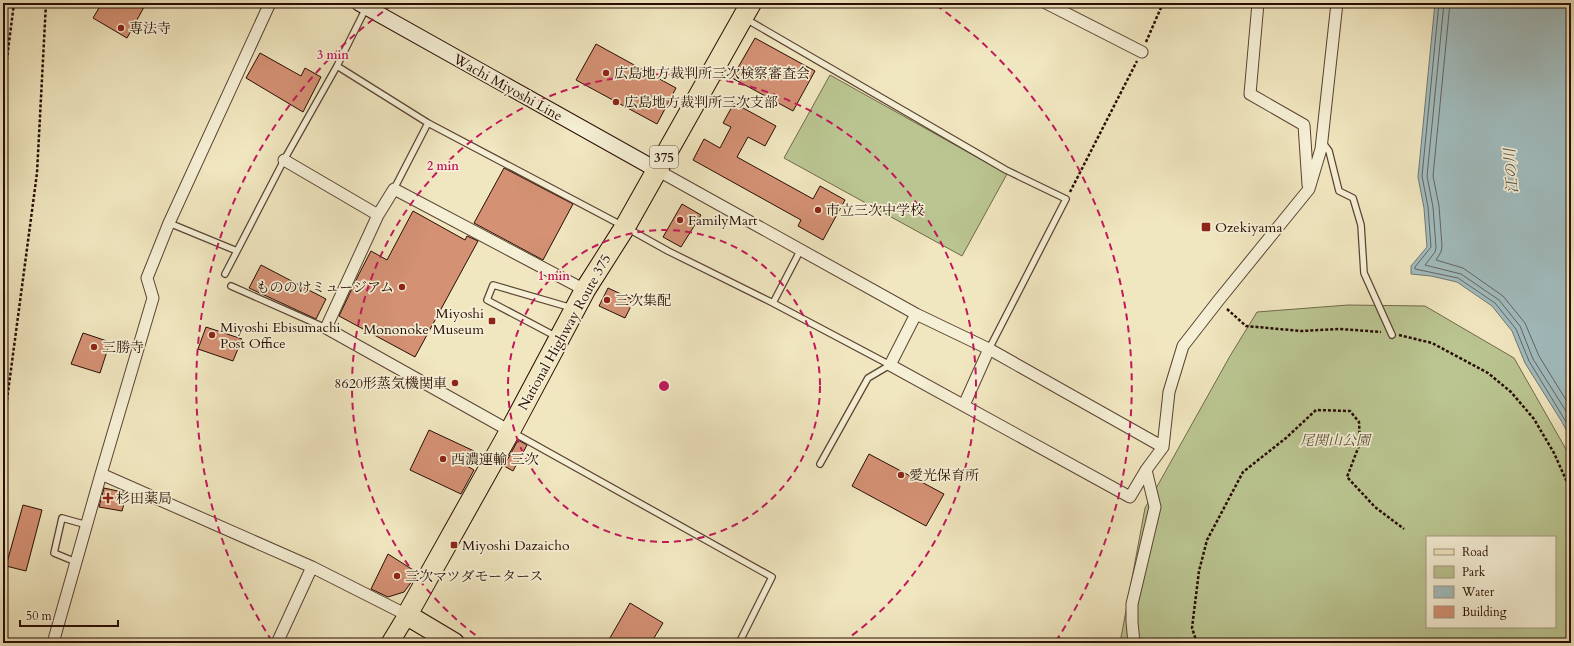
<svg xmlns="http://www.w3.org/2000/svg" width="1574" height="646" viewBox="0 0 1574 646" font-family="Cardo,'Noto Serif JP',serif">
<rect width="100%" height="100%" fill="#f0e6bf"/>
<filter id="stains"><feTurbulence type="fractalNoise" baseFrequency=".005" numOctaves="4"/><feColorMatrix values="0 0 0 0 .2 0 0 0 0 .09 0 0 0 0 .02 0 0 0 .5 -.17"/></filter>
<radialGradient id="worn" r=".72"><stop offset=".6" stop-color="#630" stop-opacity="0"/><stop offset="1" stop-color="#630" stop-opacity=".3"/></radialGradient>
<!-- green -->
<path fill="#bac591" stroke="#71694a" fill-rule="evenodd" d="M830,75L1007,174L962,256L784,158Z
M1348,305L1425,306L1514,358L1571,458V643H1120L1145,508L1230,356L1257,312ZM1427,537H1555V627H1427Z"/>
<!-- water -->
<path fill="#a1bcbe" stroke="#717674" d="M1435,3H1571V439L1562,422L1525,363L1512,331L1492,306L1457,282L1431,276L1411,274V266L1427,247L1424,208L1418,177Z"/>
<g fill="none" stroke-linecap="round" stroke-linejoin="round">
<!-- shore -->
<path stroke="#646461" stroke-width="1" d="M1439,3L1422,176L1428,207L1431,247L1415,267V269L1458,278L1495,303L1516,329L1529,361L1571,430
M1444,3L1427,176L1433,207L1436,247L1435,252L1425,265L1461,274L1499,300L1520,326L1533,359L1571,419
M1450,3L1433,176L1439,206L1442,246L1441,252L1436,260L1463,268L1503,296L1525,323L1539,356L1571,408"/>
</g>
<!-- building -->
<path fill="#d49174" stroke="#280d04" d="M102,3H137L144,7L127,38L93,18Z
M755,38L815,71L793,111L732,78Z
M596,44L676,88L657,124L576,80Z
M260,53L301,76L305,68L321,77L303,112L246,78Z
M734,103L776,126L765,146L748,137L737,157L813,199L820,186L845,200L823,240L798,226L801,220L693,160L704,139L720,148L731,127L723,123Z
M504,168L573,204L543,260L474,223Z
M682,204L701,215L681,247L663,237Z
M413,211L465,240L467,236L478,241L415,357L339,316L359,274L371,251L387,260Z
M261,265L326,299L316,319L249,288Z
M608,288L634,300L625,318L599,306Z
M206,327L242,339L233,361L198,349Z
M83,333L110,342L100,373L71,364Z
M429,430L474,451L467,466L474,470L461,494L410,470Z
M518,440L527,445L513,471L504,466Z
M869,454L944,494L926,526L852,486Z
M104,488L127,493L122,511L99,507Z
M23,505L42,510L26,571L6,566Z
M388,554L418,573L404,592L388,597L371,589Z
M630,603L663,623L651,643H607Z"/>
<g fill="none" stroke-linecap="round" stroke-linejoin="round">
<!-- lane casing -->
<g stroke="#5a4333" stroke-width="8">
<path id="lane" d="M746,19L1006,170L1066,199L989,349
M337,66L428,123L625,227L668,251L773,303L890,365
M1323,143L1329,151L1339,191L1353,198L1361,225L1364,273L1392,335
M394,189L428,123
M169,223L237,251L284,160L337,66L366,8
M225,274L237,251
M231,286L326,328
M773,303L800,251
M557,337L487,300L493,285L572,308
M514,433L772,577L739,643
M820,464L868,378L890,365
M76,562L54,553L62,518L87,525"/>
</g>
<!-- street casing -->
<g stroke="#5a4333" stroke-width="13">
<path id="street" d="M1046,3L1142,52
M1258,3L1250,94L1304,125L1308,185
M284,160L378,215
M657,170L916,314L989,349L1163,447
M916,314L890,365L1130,497L1146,470L1163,447L1169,392L1183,346L1218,301L1309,189L1321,149L1337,3
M964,405L989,349
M510,431L326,328L378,215L394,189L585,290
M101,474L312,567L407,615
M53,643L101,474L153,298L147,278L169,223L270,3
M277,643L312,567
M1134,643L1132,622V604L1155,507L1146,470"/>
</g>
<!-- secondary casing -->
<g stroke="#280d04" stroke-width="17">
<path id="secondary" d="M359,3L657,170"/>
</g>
<!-- primary casing -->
<g stroke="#280d04" stroke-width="19">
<path id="primary" d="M390,643L407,615"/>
</g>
<!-- highway casing -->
<g stroke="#280d04" stroke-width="22">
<path id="highway" d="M454,643L407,615L510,431L585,290L625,227L751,3"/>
</g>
<!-- path -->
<path stroke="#280d04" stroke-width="2.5" stroke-dasharray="3 2" stroke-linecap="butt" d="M1146,42L1163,3
M3,90L14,3
M1070,192L1137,61
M1227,309L1246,326L1301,331L1340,329L1381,332
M1399,335L1432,343L1488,373L1511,392L1534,419L1554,453L1571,491
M3,430L37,173L46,3
M1197,643L1192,628L1199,571L1207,540L1243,472L1286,438L1316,410L1350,411L1359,422L1360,443L1347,477L1375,507L1404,529"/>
<!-- lane -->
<use href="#lane" stroke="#f5efd5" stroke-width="5.5"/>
<!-- street -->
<use href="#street" stroke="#f5efd5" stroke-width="11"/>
<!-- secondary -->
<use href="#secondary" stroke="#f5efd5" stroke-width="15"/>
<!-- primary -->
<use href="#primary" stroke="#f0e6bf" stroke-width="17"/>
<!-- highway -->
<use href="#highway" stroke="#f0e6bf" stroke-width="20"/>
</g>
<!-- distance rings -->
<g fill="none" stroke="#c2185b" stroke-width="2" stroke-dasharray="7 5">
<circle cx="664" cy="386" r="156"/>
<path d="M485 642A312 312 0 1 1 843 642"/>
<path d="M272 641A468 468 0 0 1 392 5M936 5A468 468 0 0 1 1056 641"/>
</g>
<!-- markers -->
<g fill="#8f2418" stroke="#f5efd5" stroke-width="1.5">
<circle cx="121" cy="28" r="4"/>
<circle cx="606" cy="73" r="4"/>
<circle cx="616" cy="102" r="4"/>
<circle cx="818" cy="210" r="4"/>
<circle cx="680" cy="220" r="4"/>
<rect x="1201" y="222" width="10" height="10" rx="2"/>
<circle cx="402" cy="287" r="4"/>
<circle cx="607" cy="300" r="4"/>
<rect x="488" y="317" width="8" height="8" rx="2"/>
<circle cx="212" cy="335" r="4"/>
<circle cx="94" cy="347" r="4"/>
<circle cx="455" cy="383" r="4"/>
<circle cx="443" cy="459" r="4"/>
<circle cx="901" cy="475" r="4"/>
<path d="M106 492h4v4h4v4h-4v4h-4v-4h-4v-4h4z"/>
<rect x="450" y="541" width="8" height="8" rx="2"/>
<circle cx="397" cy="576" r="4"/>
</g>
<g text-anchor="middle" stroke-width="3.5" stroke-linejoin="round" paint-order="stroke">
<!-- shield labels -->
<rect fill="#f5efd5" stroke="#665143" stroke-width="1" x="650" y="146" width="28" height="22" rx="3"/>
<g font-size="13" font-weight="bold" fill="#280d04">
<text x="664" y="162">375</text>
</g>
<!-- poi labels -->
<g font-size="14" fill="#280d04" stroke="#f5efd5" text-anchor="start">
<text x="129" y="33">専法寺</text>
<text x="614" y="78">広島地方裁判所三次検察審査会</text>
<text x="624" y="107">広島地方裁判所三次支部</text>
<text x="826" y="215">市立三次中学校</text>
<text x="688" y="225">FamilyMart</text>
<text x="1215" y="232">Ozekiyama</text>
<text x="394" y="292" text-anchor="end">もののけミュージアム</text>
<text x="615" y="305">三次集配</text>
<text x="484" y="318" text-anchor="end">Miyoshi<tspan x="484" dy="16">Mononoke Museum</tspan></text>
<text x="220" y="332">Miyoshi Ebisumachi<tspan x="220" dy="16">Post Office</tspan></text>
<text x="102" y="352">三勝寺</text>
<text x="447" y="388" text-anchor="end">8620形蒸気機関車</text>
<text x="451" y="464">西濃運輸 三次</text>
<text x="909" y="480">愛光保育所</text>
<text x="116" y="503">杉田薬局</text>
<text x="462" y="550">Miyoshi Dazaicho</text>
<text x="405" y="581">三次マツダモータース</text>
</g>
<!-- street labels -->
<g font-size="14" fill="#280d04" stroke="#f5efd5">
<text transform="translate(508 87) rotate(29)" y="5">Wachi Miyoshi Line</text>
<text transform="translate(564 332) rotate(-61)" y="5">National Highway Route 375</text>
</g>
<!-- park labels -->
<g font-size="14" font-style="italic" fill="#5b4d35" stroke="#f5efd5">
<text x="1335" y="445">尾関山公園</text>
</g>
<!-- water labels -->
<g font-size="15" font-style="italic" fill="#58534e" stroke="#f5efd5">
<text transform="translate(1511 171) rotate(-94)" y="5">江の川</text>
</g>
</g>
<circle cx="664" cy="386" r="6" fill="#c2185b" stroke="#f5efd5" stroke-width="2"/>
<g font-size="12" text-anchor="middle" font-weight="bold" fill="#c2185b" stroke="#f5efd5" stroke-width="3.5" stroke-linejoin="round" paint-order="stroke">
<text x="333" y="59">3 min</text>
<text x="443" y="170">2 min</text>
<text x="554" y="280">1 min</text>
</g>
<!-- margin -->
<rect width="1574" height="646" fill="none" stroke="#f0e6bf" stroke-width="16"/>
<rect x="4" y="4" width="1566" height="638" fill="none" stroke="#280d04" stroke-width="2"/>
<rect x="8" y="8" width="1558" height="630" fill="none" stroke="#280d04"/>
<!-- legend -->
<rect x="1426" y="536" width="130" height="92" fill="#f5efd5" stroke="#a39581"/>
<rect x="1434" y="549" width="20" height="6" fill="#f0e6bf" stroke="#a39581"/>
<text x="1462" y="556" font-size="12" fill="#280d04">Road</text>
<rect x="1434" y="566" width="20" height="12" fill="#bac591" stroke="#a39581"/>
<text x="1462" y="576" font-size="12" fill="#280d04">Park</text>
<rect x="1434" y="586" width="20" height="12" fill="#a1bcbe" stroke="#a39581"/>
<text x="1462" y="596" font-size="12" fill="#280d04">Water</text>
<rect x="1434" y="606" width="20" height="12" fill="#d49174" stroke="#a39581"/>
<text x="1462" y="616" font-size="12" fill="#280d04">Building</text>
<!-- scale -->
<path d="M20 620v6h98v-6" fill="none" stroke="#280d04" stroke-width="2"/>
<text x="26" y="620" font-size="12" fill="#280d04" stroke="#f5efd5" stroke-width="3" paint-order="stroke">50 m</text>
<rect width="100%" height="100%" filter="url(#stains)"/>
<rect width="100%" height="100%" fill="url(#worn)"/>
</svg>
